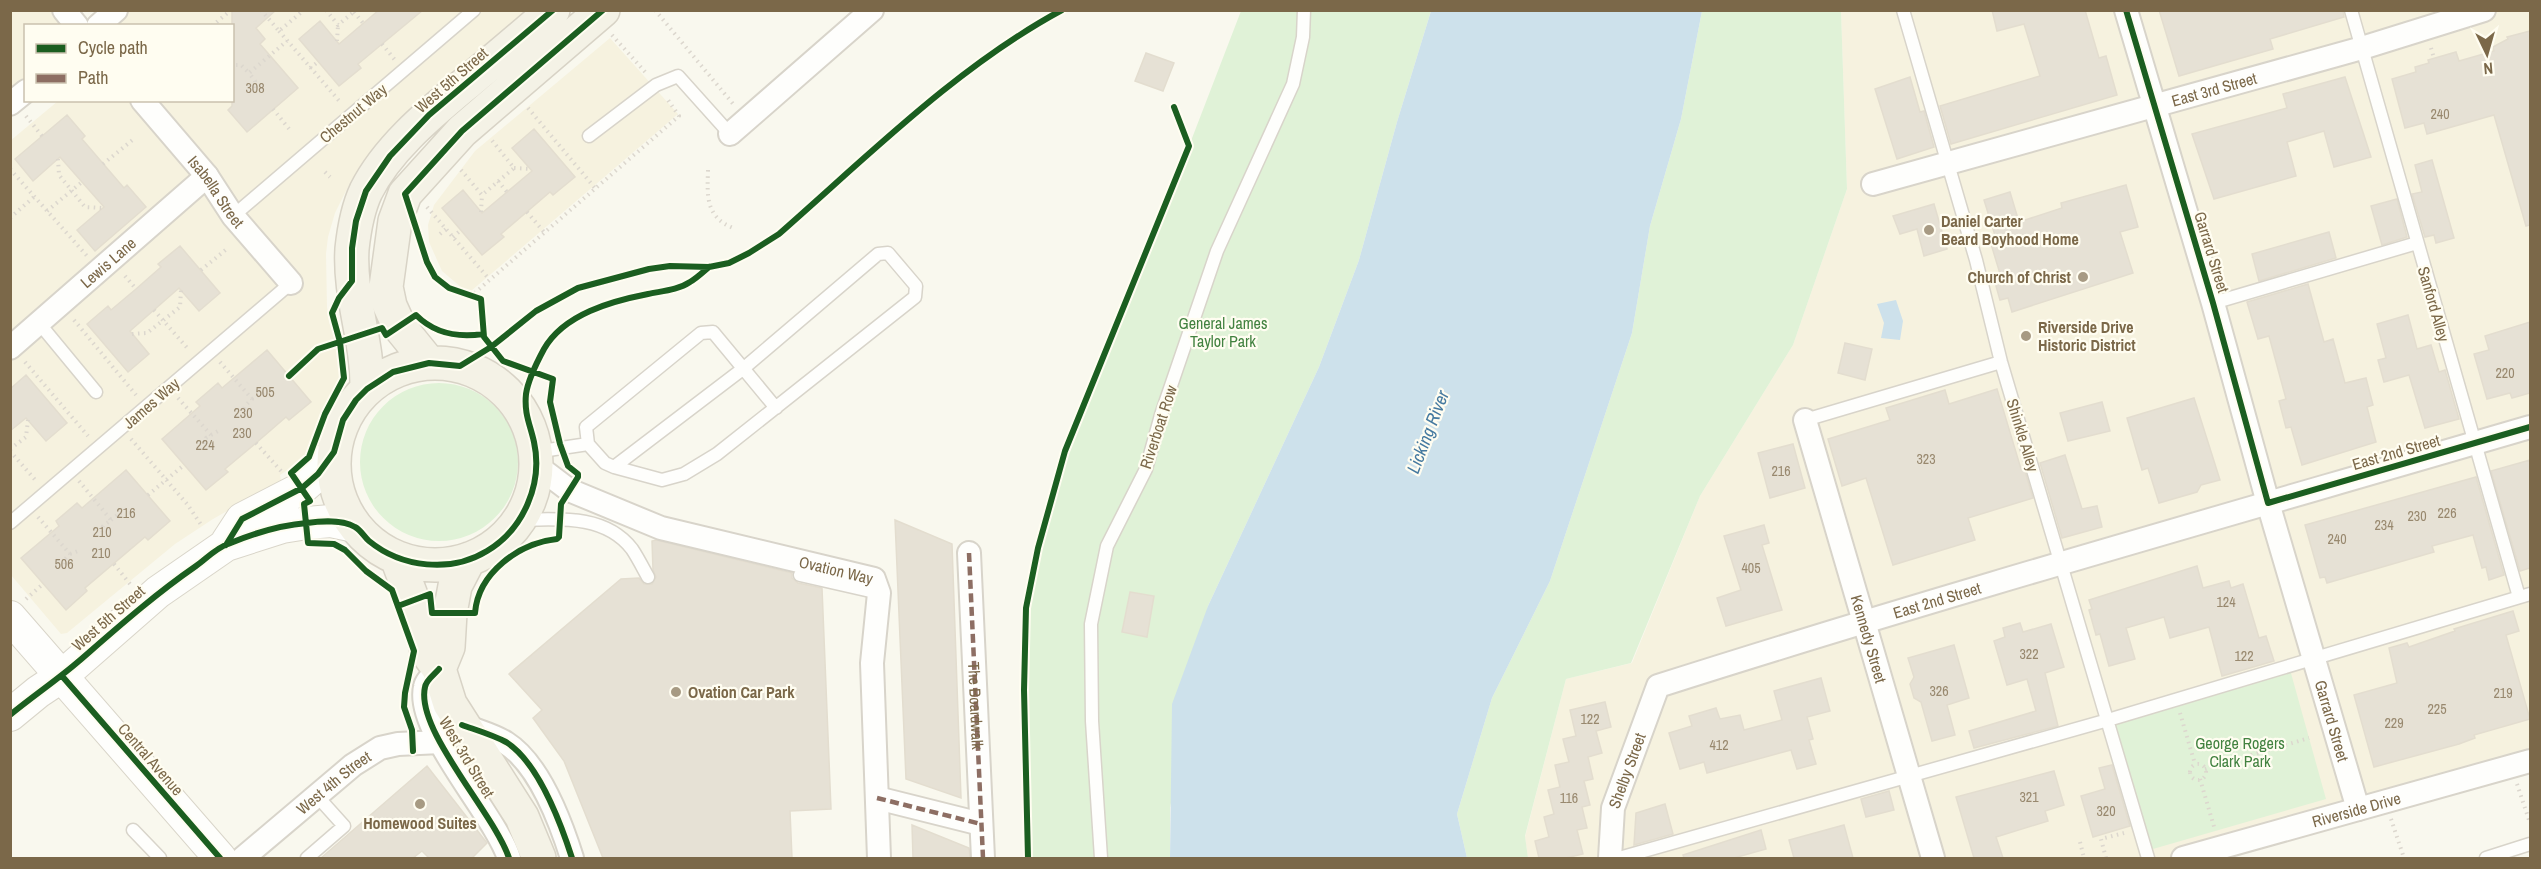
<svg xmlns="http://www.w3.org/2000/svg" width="2541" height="869" viewBox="0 0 2541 869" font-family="'Archivo Narrow',sans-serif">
<rect width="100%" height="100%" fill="#f9f8ee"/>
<!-- residential -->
<path fill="#f6f2df" d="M11,11H64L77,25L26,26L25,91L11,104Z
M93,11H530L390,130L373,150L349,185L335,213L328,237L326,254L327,307L329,322L340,356L341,375L339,386L305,458L280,475L281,481L278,482L213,519L175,544L67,633L61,634L11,575L10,141L58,101L232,100V26L105,25Z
M1841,11H2530V761L2183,858H1528L1525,837L1566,679L1632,663L1700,496L1793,345L1847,189Z
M610,38L678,114L471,291L462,288L442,271L429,242L428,225L434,205L475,151Z"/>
<!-- green -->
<path fill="#e0f2d7" d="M1241,11H1431L1397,122L1359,260L1319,367L1208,606L1170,808V858H1025L1024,690L1026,608L1038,548L1065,451L1189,146Z
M1702,11H1841L1847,189L1793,345L1700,496L1631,663L1566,679L1525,836L1528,858H1467L1457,814L1492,698L1550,581L1632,333L1650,226L1681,119Z
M360 462a79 79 0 1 1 158 0a79 79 0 1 1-158 0Z
M2289,666L2326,799L2146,851L2108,720Z"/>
<!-- water -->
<path fill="#cde1eb" d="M1431,11H1702L1681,119L1650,226L1632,333L1550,581L1492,698L1457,814L1467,858H1170L1172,704L1208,606L1319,367L1359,260L1397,122Z
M1896,300L1903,321L1900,340L1881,338L1884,323L1877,304Z"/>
<!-- building -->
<path fill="#e6e1d5" stroke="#e3ddcf" stroke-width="1.5" d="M232,10H276L256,28L265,39L260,44L298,88L247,132L228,110L232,106Z
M379,10H423L358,64L361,68L339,86L299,39L320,21L339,44Z
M1992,10H2085L2099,58L2106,56L2117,95L1951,144L1940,106L2040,76L2024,24L1997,31Z
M2159,10H2343L2344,17L2270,39L2273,49L2179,76Z
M2530,31V225L2526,226L2494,115L2427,134L2424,123L2405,128L2392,79L2416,72L2415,67L2429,63L2428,60L2456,52L2459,61L2494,51L2493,47L2508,39L2507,37Z
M1146,53L1174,63L1163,91L1135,81Z
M1910,77L1920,112L1924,111L1934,147L1897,159L1875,89Z
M2345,77L2371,157L2334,167L2324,131L2287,142L2296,176L2214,199L2192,134L2287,108L2283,94Z
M67,115L85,136L82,139L124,188L127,185L146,207L95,251L77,230L104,207L60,157L33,181L15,159Z
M534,129L575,177L553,195L550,192L501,234L504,237L482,255L442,208L463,190L482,213L532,171L512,148Z
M2432,160L2454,238L2436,243L2434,235L2425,237L2412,194L2422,192L2415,165Z
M2126,185L2138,227L2120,232L2133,273L2012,312L2008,298L2000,300L1994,279L2001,277L1991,244L1997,242L1984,200L2010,192L2019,222L2062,208L2061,203Z
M2397,199L2407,237L2382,245L2371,206Z
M1934,204L1947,249L1924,256L1917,229L1900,234L1893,216Z
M2329,232L2336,258L2259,281L2252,254Z
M180,246L220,293L199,311L179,288L130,331L149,354L128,372L87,324L108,306L111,310L136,289L161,267L158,264Z
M2308,284L2324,342L2333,339L2345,383L2366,378L2373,405L2367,407L2376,442L2302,465L2291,427L2286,428L2279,401L2286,399L2269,336L2258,339L2247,302Z
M2408,315L2417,349L2431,345L2439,372L2445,370L2459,419L2425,428L2409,375L2384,382L2378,360L2386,358L2377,324Z
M2530,322V393L2512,398L2510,393L2487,399L2474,354L2489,350L2485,336Z
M1845,343L1872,349L1865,380L1838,373Z
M267,350L311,402L289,420L286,417L256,443L225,469L228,472L206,490L162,439L200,406L196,402L218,383L222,388Z
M26,375L67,423L46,441L26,418L10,431V389Z
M1997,389L2021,469L2024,468L2033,498L1968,518L1975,540L1893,565L1866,478L1842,486L1828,439L1890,420L1886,408L1945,390L1949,404Z
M2194,398L2220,480L2201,485L2197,492L2159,503L2148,468L2142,470L2127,418Z
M2102,402L2110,431L2068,441L2060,413Z
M1793,444L1805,488L1770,498L1758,453Z
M2065,455L2082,509L2097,506L2102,527L2062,538L2040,463Z
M2530,460V568L2520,571L2491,471Z
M126,470L170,521L148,540L145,537L85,588L87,591L66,610L21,558L59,526L56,521L77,503L82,508Z
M2476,477L2504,575L2489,580L2486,567L2482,568L2473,535L2432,546L2434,552L2327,583L2325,577L2320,578L2305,525Z
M895,520L952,544L961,798L906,779Z
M1764,525L1769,543L1762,545L1782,610L1726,626L1717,598L1741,590L1724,536Z
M656,540L792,573V578L798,583L822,588L831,809L790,811L792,858H603L564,761L533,718L542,710L509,674L621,579L639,578L644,584H652L656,577L653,570L652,541Z
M2197,566L2203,588L2229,581L2231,588L2243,584L2259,638L2266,636L2274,661L2222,676L2209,627L2170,638L2164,617L2126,628L2135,659L2109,666L2100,634L2096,635L2089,610L2092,609L2089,600Z
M1130,592L1154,596L1147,637L1122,632Z
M2513,611L2519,631L2506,635L2530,719L2474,735L2475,738L2459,744L2374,767L2354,695L2397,683L2389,648L2407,643L2409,647L2455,631L2454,629Z
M2020,623L2023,632L2051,624L2064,667L2045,673L2058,726L1974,748L1969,731L2036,711L2027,679L2007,685L1994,641L2005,637L2003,628Z
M1954,645L1969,698L1947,705L1955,735L1932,741L1921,702L1914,698L1910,684L1914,677L1908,658Z
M1821,678L1830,711L1807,717L1813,739L1809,740L1816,764L1797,769L1791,750L1707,773L1704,762L1680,769L1669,733L1692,726L1689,716L1716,708L1720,719L1740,715L1744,730L1782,720L1774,691Z
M1605,702L1611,727L1596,731L1602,753L1588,757L1593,779L1584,781L1590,805L1582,807L1587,828L1577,830L1583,854L1566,858H1539L1535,841L1549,837L1544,817L1554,814L1548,790L1560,787L1555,765L1569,762L1563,739L1576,736L1570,710Z
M2112,765L2130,826L2093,837L2081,796L2105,789L2099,768Z
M427,766L487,843L472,858H429L422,851L413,858H321Z
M2054,771L2064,805L2045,811L2048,821L1996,837L2003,858H1974L1956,797Z
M1889,791L1894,810L1866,817L1861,799Z
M1665,804L1673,834L1634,845L1636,813Z
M912,825L969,848L970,858H913Z
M1844,825L1853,858H1794L1789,840Z
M1761,830L1766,849L1734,858H1684L1683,855Z"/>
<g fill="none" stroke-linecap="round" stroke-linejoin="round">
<!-- lane casing -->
<g stroke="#d8d4ca" stroke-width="15">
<path id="lane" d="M1903,10L1976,260L2001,362L2148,858
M2351,10L2519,597
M589,136L656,85L678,76L730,134
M233,216L474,10
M2213,303L2417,243
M39,323L96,392
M1805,420L2001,362
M588,444L586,427L701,333L713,332L776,408
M535,452L588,444L605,463L614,467L744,368L878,254L888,253L916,286L915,297L717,454L684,474L662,480L614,467
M519,520C558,519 605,514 632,549C638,558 643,568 648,577
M10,523L291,283
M800,575L879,593
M133,830L160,858
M307,858L344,826L317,796
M1101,858L1092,721L1091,624L1107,546L1146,469L1161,415L1217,251L1293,84L1303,37L1304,10
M1619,858L2108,720L2530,594
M2486,858L2530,844"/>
</g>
<!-- street casing -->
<g stroke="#d8d4ca" stroke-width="26">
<g id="street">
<path d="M64,10L77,26"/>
<path id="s1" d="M2126,10L2213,303L2268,503L2358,809"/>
<path d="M98,26L116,10"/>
<path id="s2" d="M142,100L207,176L233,216L291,283"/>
<path d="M10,104L26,91"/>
<path d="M730,134L872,10"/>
<path id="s3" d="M1873,184L2362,48L2484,10"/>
<path id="s4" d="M10,348L207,176"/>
<path id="s5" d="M1805,420L1933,858"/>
<path id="s6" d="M536,465L569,490L661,528L874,579L879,593L872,663L879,858"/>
<path d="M969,553L983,858"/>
<path d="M439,669C435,674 426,680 425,687C415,730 494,813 509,858"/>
<path d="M463,725C477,731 494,735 506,743C539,764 561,823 572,858"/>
<path d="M877,798L981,824"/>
<path id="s7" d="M243,858L353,765L380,748L398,744L441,742"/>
<path id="s8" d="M1610,858L1613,808L1658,686C1947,594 2239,512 2530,427"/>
<path id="s9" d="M2183,858L2530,761"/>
</g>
</g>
<!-- secondary casing -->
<g stroke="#d9d5c9" stroke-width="34">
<path id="secondary" d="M227,542L242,519L302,488L318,474L334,452
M10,617L220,858
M10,715L38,692L62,676L158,592L226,545L282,527L307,523L331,521L355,526"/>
</g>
<!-- primary casing -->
<g stroke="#d8d3c6" stroke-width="36">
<path id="primary" d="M429,363L399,326L390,306L386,287L395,221L405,194L462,131L603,10
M334 464a101 101 0 1 1 202 0a101 101 0 1 1-202 0Z
M367,389C368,341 349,297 352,249C354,230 358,208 366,191C388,147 432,112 469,81C497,58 525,34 553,10
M397,558L422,625L427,652L439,669L450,704L522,817L539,858
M439,669L448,647L450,613L455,586L469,559"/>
</g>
<!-- path -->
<path stroke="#dcd7ce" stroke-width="4" stroke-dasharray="1.5 4.5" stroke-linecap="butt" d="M261,10L279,31L304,10
M326,10L338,25L356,10
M655,10L734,105
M354,12L363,23
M212,26L231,10
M279,31L341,103
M612,35L647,74
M337,41L338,25
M382,44L395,60
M2431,48L2434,58
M236,65H241L249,73
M310,68L318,62
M255,88V81L249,73L287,41
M528,108L595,188
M273,109L290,130
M26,116L42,136
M58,159L59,175L85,207L102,208
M103,164L135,138
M514,168L531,169
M10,169L87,256
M461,170L482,195L514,168L490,138
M708,170C707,197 706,217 733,228
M325,172L330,177
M498,181L507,192
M427,207L489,279
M47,211L82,182
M481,212L482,195
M527,212L544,232
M10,218L35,196
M440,234L446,229
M453,237L461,230
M201,270L228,248
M125,276L136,289
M470,297L679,116L666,97
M154,310L189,350
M74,320L136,395
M132,334L147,333L180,307L181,290
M25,362L88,436
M220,362L252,399L245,406L243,413
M289,376L318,349L337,343
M178,398L211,435L206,438L205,445
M252,399L265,392
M211,435L220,430
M131,439L187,504L202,526
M256,443L281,471
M10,449L26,437L28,420
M10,451L37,482
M79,481L111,520L103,526L102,532
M148,495L184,465
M38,517L70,554L65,559L64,564
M111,520L120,513H126
M70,554L81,550
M114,564L130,584
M26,599L43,584
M2180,713L2195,764
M2190 772a8 8 0 1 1 16 0a8 8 0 1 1-16 0Z
M2205,769L2309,738
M2200,779L2215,830
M2517,784L2530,823
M2391,819L2404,858
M2080,842L2084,858
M2106,858L2101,839L2124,833"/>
<!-- lane -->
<use href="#lane" stroke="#fefefc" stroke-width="12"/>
<!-- street -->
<use href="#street" stroke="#fefefc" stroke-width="22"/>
<!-- secondary -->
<use href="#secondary" stroke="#fefefc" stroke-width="32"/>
<!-- primary -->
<use href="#primary" stroke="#f4f2e6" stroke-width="33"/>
<!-- quiet -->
<g stroke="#8d6e63" stroke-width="4.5" stroke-dasharray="9 4.5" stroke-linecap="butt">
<path id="s10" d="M969,553L983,858"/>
<path d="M877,798L981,824"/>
</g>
<!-- cycleway casing -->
<g stroke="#fffdf1" stroke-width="10">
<path id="cycleway" d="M2126,10L2213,303L2268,503L2530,427
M289,376L318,349L382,328L386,335L416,315C434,333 457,338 483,334
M226,545L242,519L302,488L318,474L334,452L343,420L356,400L367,389L393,372L429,363L460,366L491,347L536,311L578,288L649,269L670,266L709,267L729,263L749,253L779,234C868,156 958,66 1062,10
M398,606L430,594L432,613H475C478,573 519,543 557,539L559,537L561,504L578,477V474L568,466L560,444L550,402L553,379L503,361L484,337L481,299L449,288L435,277L427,262L405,194L462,131L603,10
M439,669C435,674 426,680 425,687C415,730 494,813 509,858
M62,676L220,858
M10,715C33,696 57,680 79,661C117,628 154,595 196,566C206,559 216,548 228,544C252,534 281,525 307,523C321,521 343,520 355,527C361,530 364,537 369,541C402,568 451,573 487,551C524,529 543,483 534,442C530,424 524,414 526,394C528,380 537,362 544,349C564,314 612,301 648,294C662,291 678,290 690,282C697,278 703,272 709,267
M462,725C476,730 493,735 506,742C538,762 561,824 572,858
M413,751L412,730L404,707L405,693L414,651L392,590L366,571L345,550L334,544L308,543L304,504L310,501L291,473L309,457L325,414L344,378L340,342L332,313L339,298L352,281V248L356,221L366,191L390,156L429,115L553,10
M1028,858L1024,690L1026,608L1038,548L1065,451L1189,146L1174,107"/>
</g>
<!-- cycleway -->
<use href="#cycleway" stroke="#1b5e20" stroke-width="6"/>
</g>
<!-- markers -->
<g fill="#a79a83" stroke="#fffdf1" stroke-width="2">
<circle cx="1929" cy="230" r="6"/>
<circle cx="2083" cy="277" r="6"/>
<circle cx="2026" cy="336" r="6"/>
<circle cx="676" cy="692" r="6"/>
<circle cx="420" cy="804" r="6"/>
</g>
<g text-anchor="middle" stroke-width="4.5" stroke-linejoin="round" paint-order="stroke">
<!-- number labels -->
<g font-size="14" fill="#98886e">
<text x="255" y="93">308</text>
<text x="2440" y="119">240</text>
<text x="2505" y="378">220</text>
<text x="265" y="397">505</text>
<text x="243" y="418">230</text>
<text x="242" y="438">230</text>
<text x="205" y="450">224</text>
<text x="1926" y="464">323</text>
<text x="1781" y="476">216</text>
<text x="126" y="518">216</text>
<text x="2447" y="518">226</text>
<text x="2417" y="521">230</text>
<text x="2384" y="530">234</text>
<text x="102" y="537">210</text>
<text x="2337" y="544">240</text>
<text x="101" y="558">210</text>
<text x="64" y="569">506</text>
<text x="1751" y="573">405</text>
<text x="2226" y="607">124</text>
<text x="2029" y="659">322</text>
<text x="2244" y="661">122</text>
<text x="1939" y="696">326</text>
<text x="2503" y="698">219</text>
<text x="2437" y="714">225</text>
<text x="1590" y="724">122</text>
<text x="2394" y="728">229</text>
<text x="1719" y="750">412</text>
<text x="2029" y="802">321</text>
<text x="1569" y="803">116</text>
<text x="2106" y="816">320</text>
</g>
<!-- street labels -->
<g font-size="16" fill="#7b6849" stroke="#fffdf1">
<text transform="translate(451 80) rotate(-41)" y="6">West 5th Street</text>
<text dy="6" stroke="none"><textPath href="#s3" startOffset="354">East 3rd Street</textPath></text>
<text transform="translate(353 113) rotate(-40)" y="6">Chestnut Way</text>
<text dy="6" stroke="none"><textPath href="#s2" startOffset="118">Isabella Street</textPath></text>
<text transform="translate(2212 252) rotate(73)" y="6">Garrard Street</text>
<text dy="6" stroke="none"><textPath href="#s4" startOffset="130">Lewis Lane</textPath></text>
<text transform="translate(2434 304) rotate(74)" y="6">Sanford Alley</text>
<text transform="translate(151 403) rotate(-41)" y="6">James Way</text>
<text transform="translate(1158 427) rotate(-72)" y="6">Riverboat Row</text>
<text transform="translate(2023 435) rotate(73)" y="6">Shinkle Alley</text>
<text transform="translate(2396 452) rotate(-16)" y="6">East 2nd Street</text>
<text dy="6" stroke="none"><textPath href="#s6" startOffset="321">Ovation Way</textPath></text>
<text dy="6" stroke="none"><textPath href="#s8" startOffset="472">East 2nd Street</textPath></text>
<text transform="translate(108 618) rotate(-41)" y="6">West 5th Street</text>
<text dy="6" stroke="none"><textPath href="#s5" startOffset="228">Kennedy Street</textPath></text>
<text dy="6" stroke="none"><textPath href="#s10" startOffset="153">The Boardwalk</textPath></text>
<text dy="6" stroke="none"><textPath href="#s1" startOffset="740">Garrard Street</textPath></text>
<text transform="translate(467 757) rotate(59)" y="6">West 3rd Street</text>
<text transform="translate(151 759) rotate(49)" y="6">Central Avenue</text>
<text dy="6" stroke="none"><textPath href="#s8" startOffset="90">Shelby Street</textPath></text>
<text dy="6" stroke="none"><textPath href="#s7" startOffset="118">West 4th Street</textPath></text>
<text dy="6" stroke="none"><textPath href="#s9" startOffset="180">Riverside Drive</textPath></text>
</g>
<!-- poi labels -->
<g font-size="16" font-weight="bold" fill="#7b6849" stroke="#fffdf1" text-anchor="start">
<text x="1941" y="227">Daniel Carter<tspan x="1941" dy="18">Beard Boyhood Home</tspan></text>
<text x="2071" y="283" text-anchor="end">Church of Christ</text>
<text x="2038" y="333">Riverside Drive<tspan x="2038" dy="18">Historic District</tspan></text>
<text x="688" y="698">Ovation Car Park</text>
<text x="420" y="829" text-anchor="middle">Homewood Suites</text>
</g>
<!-- park labels -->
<g font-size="16" fill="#428240" stroke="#fffdf1">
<text x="1223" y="329">General James<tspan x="1223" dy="18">Taylor Park</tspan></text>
<text x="2240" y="749">George Rogers<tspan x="2240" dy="18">Clark Park</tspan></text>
</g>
<!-- water labels -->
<g font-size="18" font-style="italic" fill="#467aa0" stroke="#fffdf1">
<text transform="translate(1428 432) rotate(-69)" y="6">Licking River</text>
</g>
</g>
<!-- border -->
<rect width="2541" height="869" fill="none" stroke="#7b6849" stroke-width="24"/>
<!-- legend -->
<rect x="24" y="24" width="210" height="78" fill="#fffdf1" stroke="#cac1ae" stroke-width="1.5"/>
<rect x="36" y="44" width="30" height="9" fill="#1b5e20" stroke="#cac1ae" stroke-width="1.5"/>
<text x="78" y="54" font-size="18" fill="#7b6849">Cycle path</text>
<rect x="36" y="74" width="30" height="9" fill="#8d6e63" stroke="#cac1ae" stroke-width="1.5"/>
<text x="78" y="84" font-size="18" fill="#7b6849">Path</text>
<!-- north arrow -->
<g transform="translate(2487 54) rotate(175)" stroke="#fffdf1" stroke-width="4.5" paint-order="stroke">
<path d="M0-4.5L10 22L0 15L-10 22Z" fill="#7b6849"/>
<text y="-9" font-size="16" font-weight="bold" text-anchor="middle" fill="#7b6849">N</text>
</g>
</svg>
